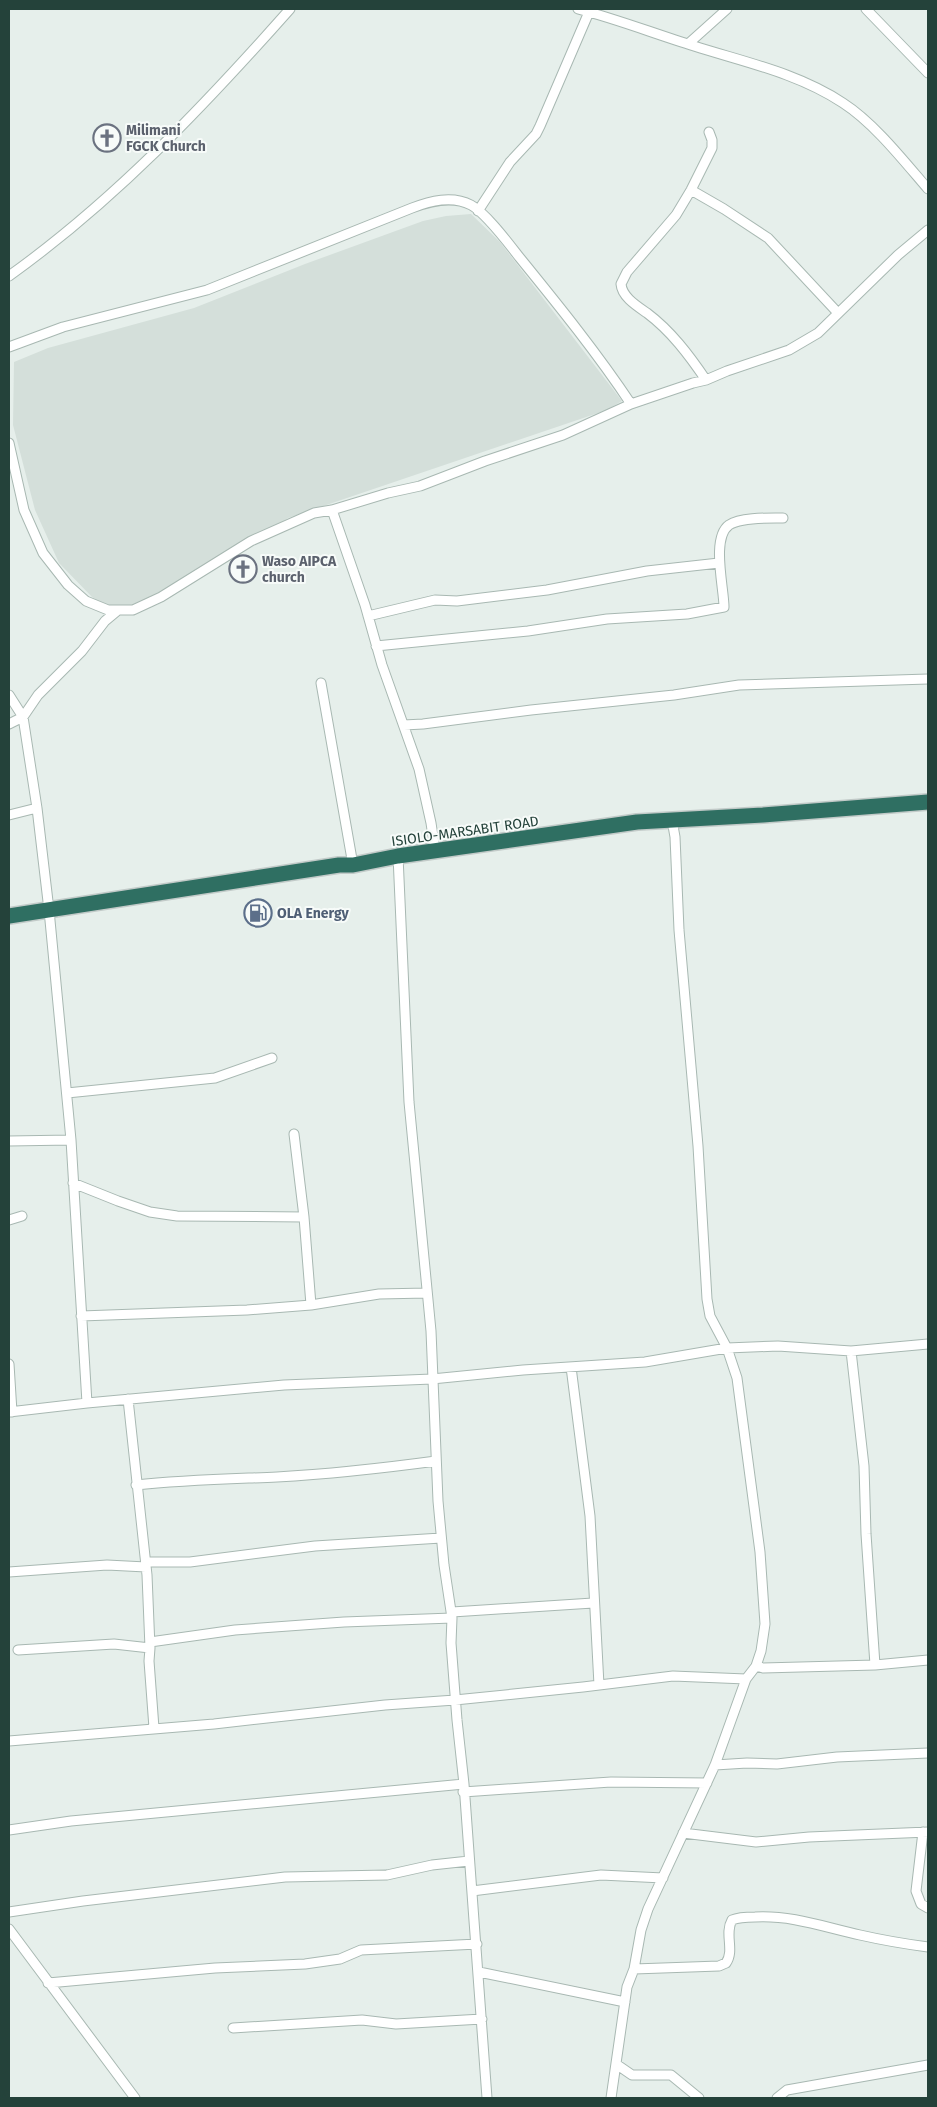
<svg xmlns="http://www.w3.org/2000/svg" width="937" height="2107" viewBox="0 0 937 2107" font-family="'Fira Sans',sans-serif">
<rect width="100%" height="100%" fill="#e6efeb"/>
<!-- built -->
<path fill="#d4dfda" d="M471,214L500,242L622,401L607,410L288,518L152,607L119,615L92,597L59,563L35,510L13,425L14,362L48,348L194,308L305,264L423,221L446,216Z"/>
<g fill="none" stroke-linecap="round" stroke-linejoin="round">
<!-- street casing -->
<g stroke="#a8b8b2" stroke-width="11">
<path id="street" d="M578,9C617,19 655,34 694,46C744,62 798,73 843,103C874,123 903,160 928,189
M866,9L928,73
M688,44L727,9
M691,190L724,209L768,238L838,313
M478,211L510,162L536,134L540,126L589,12
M9,276C114,201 204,106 290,9
M9,347L63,327L207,290L412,208C430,201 452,195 471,205C486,213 509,244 520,258C559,306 597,353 631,404
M706,380C689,355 671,331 647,313C637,306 622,297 621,284L627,272L676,215L691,190L712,148V140L709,132
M9,443L24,510L43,553L68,585L86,601L108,610H133L161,597L251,541L314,513L332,510L388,493L420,486L485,461L563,435L631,404L693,383L706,380L727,371L789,350L818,333L898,255L928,230
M332,510L365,605L382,665L419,769L431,823L435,850
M368,616L435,600L457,601L547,590L647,571L719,563
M376,646L528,631L607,619L687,614L724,607C724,588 711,538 729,525C741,517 769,518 783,518
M321,683L353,865
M9,695L23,717L37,808L49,910L71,1140L87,1403
M9,724L23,717L38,695L82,651L105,621L117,611
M404,725L423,724L531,710L674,695L739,685L928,679
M9,815L37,808
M398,856L409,1102L431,1331L438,1501L444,1565L452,1618L451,1643L457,1720L464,1784L487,2098
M67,1093L215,1078L272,1058
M294,1134L304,1217L311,1305
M9,1141L71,1140
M73,1183L118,1201L150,1212L177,1216L304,1217
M9,1220L22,1216
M81,1316L247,1310L311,1305L379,1294L427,1293
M851,1351L864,1466L866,1534L875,1665
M9,1364L12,1412
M571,1367L590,1516L599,1685
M128,1399L147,1575L150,1648L149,1661L154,1728
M9,1412L87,1403L284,1385L432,1379L523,1370L645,1362L727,1348L778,1346L851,1351L928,1344
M136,1485C183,1480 230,1479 277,1477C330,1474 384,1468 436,1461
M146,1562H190L315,1546L441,1538
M9,1572L107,1565L146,1567
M452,1612L593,1603
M150,1642L235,1630L344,1622L452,1618
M18,1650L114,1644L150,1648
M756,1666L763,1668L875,1665L928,1660
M9,1741L214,1724L385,1705L455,1700L583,1687L673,1676L746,1679
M715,1765L747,1763L777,1764L837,1757L928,1753
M463,1792L611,1782L707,1783
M9,1830L71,1821L464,1784
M923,1832L916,1891L921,1904L928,1908
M683,1833L756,1842L809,1837L928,1832
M472,1891L601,1875L663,1878
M9,1912L83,1901L285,1877L387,1875L432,1865L469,1861
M9,1929L135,2098
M634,1969L719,1966L726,1963C735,1950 724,1934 732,1920C739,1917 747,1917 755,1917C792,1915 824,1927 860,1935C882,1940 905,1944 928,1947
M479,1972L625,2002
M48,1983L215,1968L305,1964L340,1959L361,1950L477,1944
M233,2028L362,2020L396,2024L482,2019
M616,2064L632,2075H671L699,2098
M611,2098L627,1987L634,1969L641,1930L648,1909L715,1765L746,1679L756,1666L761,1651L765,1624L760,1552L737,1378L727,1348L710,1316L707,1299L698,1146L679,930L675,837L672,820
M777,2098L787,2090L928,2065"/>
</g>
<!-- highway casing -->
<g stroke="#c2cac8" stroke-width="18">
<path id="highway" d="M9,916L339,865H353L398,856L637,822L763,815L928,802"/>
</g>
<!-- street -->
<use href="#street" stroke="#fff" stroke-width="9"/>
<!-- highway -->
<use href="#highway" stroke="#2f6f62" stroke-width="15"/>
</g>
<!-- icons -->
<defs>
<g id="church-ring" transform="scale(1.4375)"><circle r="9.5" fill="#f7fbf9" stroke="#6b7280" stroke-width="1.5"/><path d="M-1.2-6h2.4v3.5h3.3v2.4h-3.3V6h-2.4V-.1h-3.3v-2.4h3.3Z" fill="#6b7280"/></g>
<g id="fuel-ring" transform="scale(1.4375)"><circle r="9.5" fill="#f7fbf9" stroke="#5c6f8a" stroke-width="1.5"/><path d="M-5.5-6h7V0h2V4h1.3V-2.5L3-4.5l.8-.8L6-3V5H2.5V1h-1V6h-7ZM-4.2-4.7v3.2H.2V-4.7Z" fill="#5c6f8a"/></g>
</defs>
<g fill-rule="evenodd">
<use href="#church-ring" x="107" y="138"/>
<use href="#church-ring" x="243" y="569"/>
<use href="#fuel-ring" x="258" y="913"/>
</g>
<g text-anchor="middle" stroke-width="4" stroke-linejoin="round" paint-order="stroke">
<!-- worship labels -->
<g font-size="14" font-weight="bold" fill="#5b616d" stroke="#f7fbf9" text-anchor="start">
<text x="126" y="135">Milimani<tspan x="126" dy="16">FGCK Church</tspan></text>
<text x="262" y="566">Waso AIPCA<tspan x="262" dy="16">church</tspan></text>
</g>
<!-- street labels -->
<g font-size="14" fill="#24423a" stroke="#f7fbf9">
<text transform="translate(465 831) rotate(-8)" y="5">ISIOLO-MARSABIT ROAD</text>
</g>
<!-- service labels -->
<g font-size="14" font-weight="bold" fill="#4e5e75" stroke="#f7fbf9" text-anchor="start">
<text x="277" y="918">OLA Energy</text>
</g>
</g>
<!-- border -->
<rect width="937" height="2107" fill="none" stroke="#24423a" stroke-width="20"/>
</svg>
